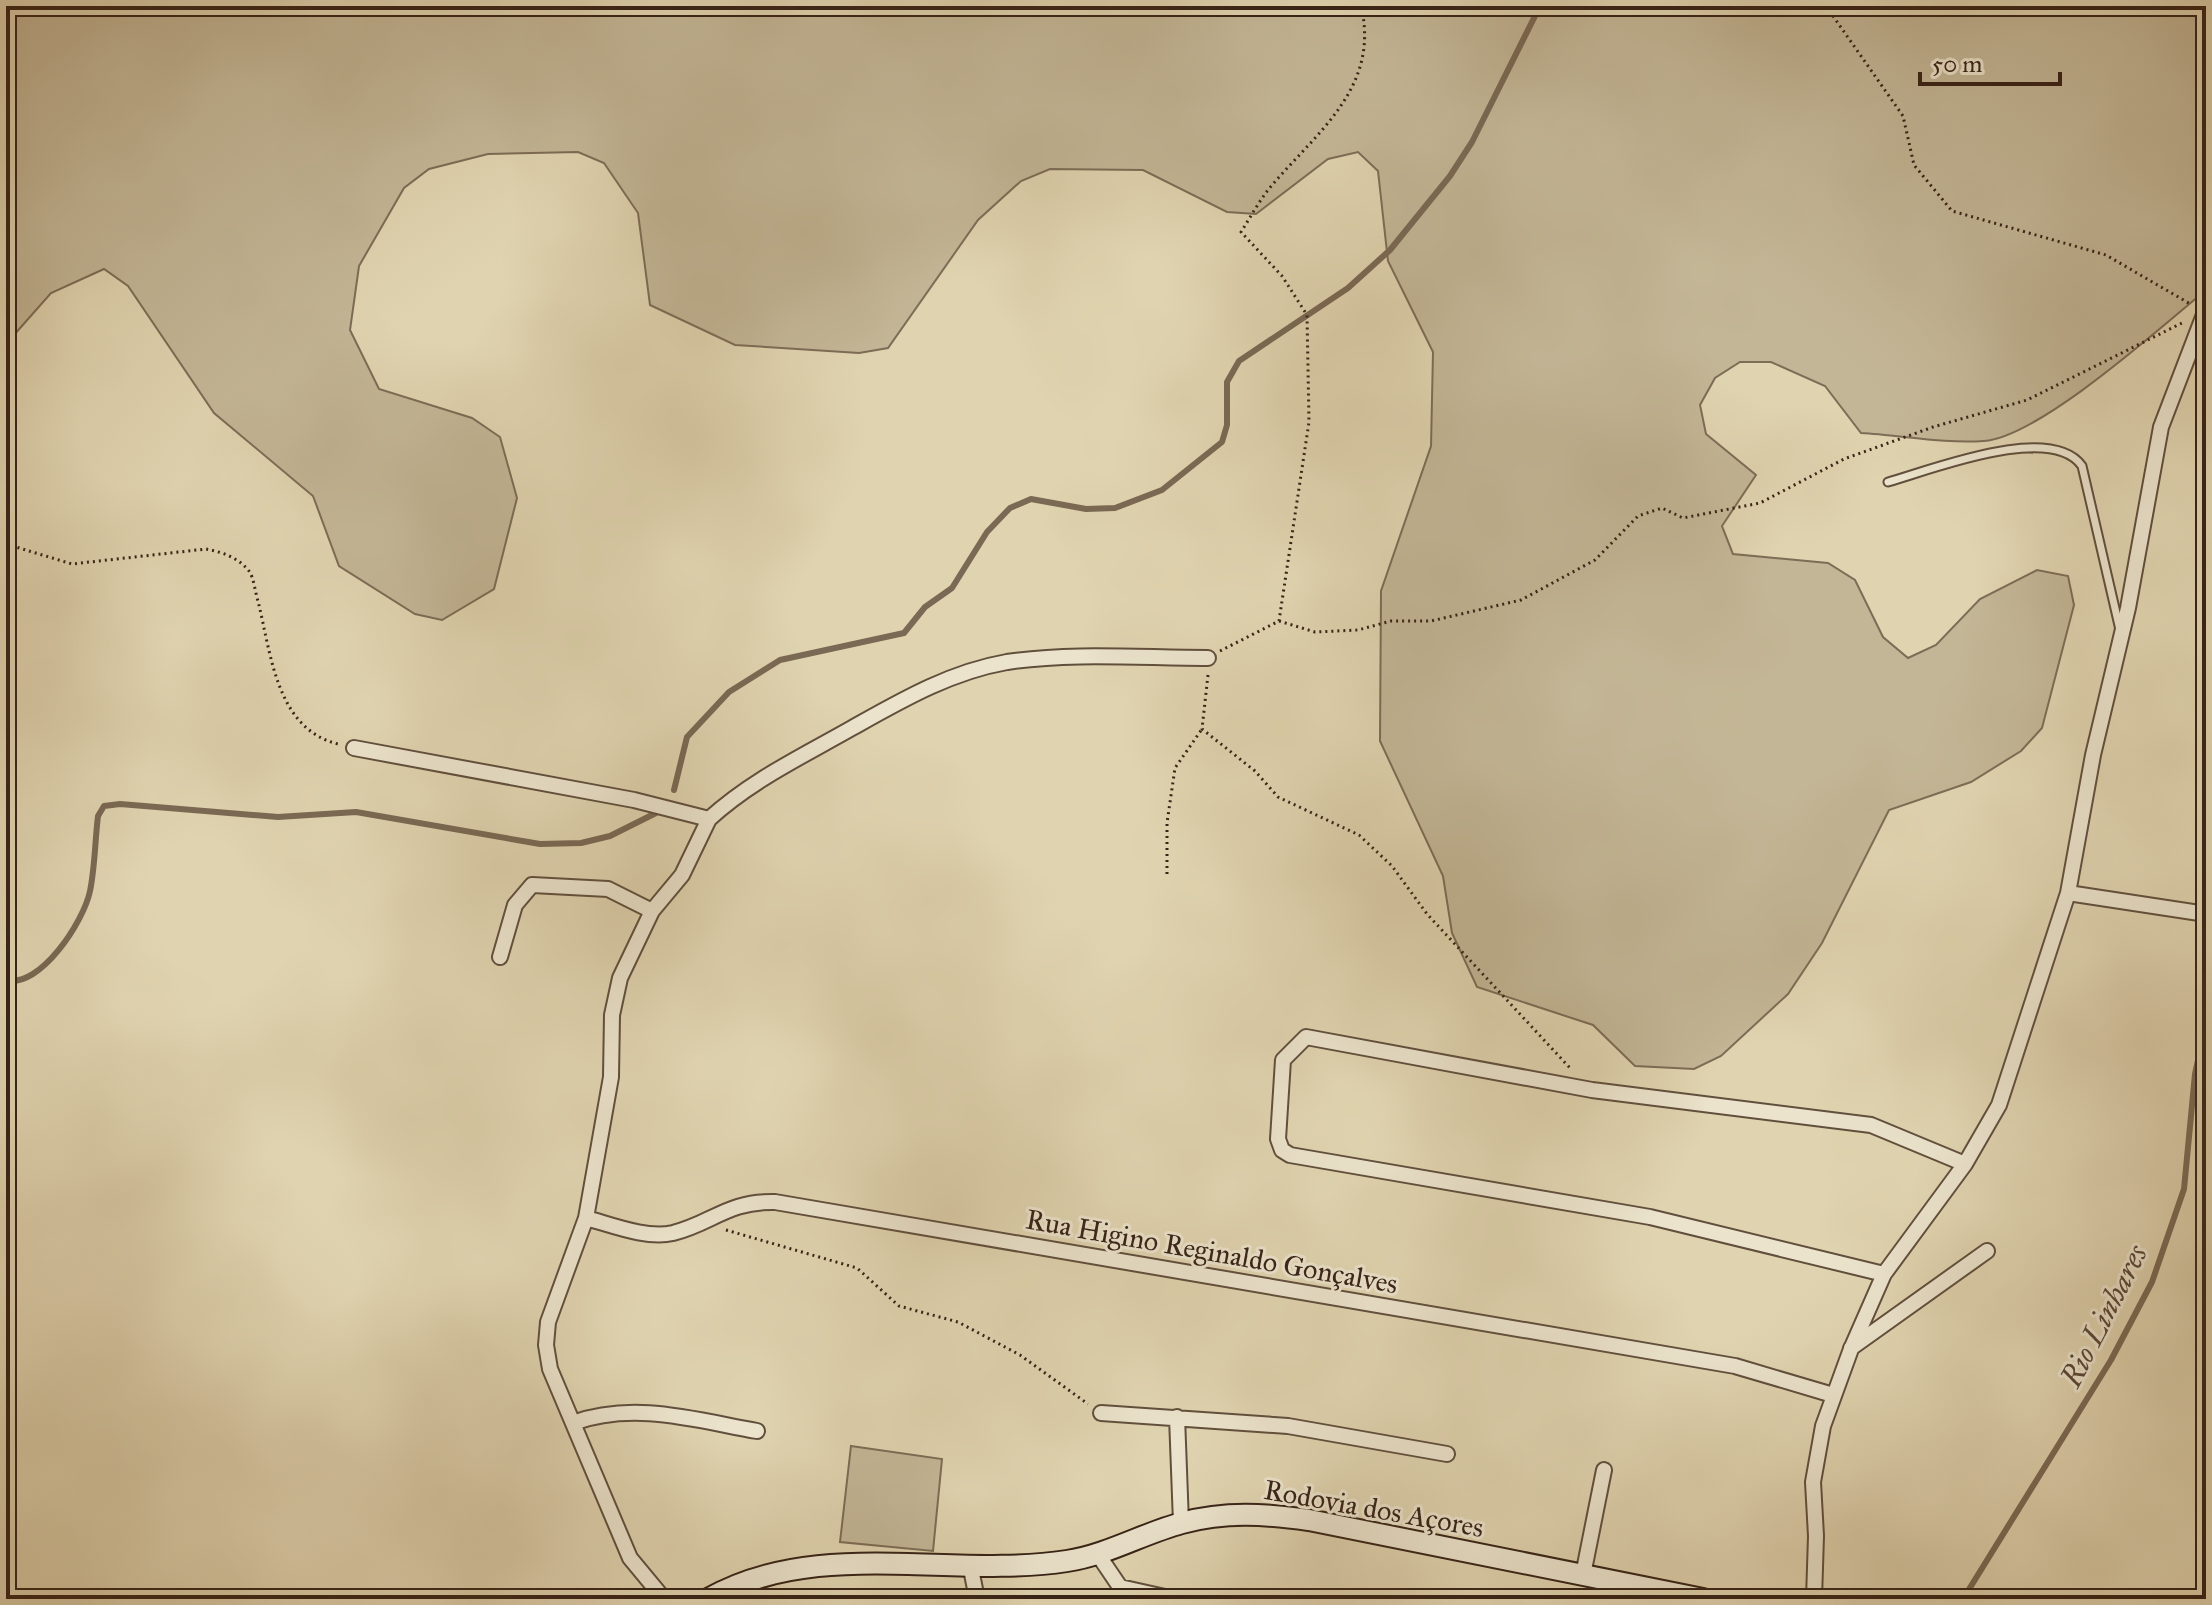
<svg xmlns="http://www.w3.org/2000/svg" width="2212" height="1605" viewBox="0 0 2212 1605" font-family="'IM FELL Great Primer',serif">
<rect width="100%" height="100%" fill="#e0d4b0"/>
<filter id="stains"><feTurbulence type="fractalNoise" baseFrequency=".0025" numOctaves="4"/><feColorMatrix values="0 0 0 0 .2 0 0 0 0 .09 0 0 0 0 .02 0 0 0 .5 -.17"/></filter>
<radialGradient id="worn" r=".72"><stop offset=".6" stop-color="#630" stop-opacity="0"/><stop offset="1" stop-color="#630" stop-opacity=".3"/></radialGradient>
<!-- green -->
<path fill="#c3b696" stroke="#7d6c56" stroke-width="2" d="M6,6H2206V290C2160,328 2039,437 1984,441C1944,444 1900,435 1861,433L1825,386L1771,362H1740L1715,378L1700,405L1706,434L1756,475L1722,526L1733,554L1828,563L1855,580L1883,637L1908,658L1936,645L1980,599L2037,570L2068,576L2074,605L2042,728L2021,751L1971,782L1889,810L1822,943L1788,994L1721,1056L1694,1069L1635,1066L1593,1025L1477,987L1452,933L1443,876L1380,741L1381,591L1431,446L1433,352L1388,261L1378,171L1358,152L1328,159L1256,214L1227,212L1143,170L1050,169L1021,181L978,220L888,348L859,353L735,345L650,305L638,213L604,163L578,152L488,154L429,169L404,188L359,266L350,330L379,389L472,418L500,437L517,498L494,589L442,620L415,614L339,566L313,496L214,413L128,286L104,269L51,293L6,344Z
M851,1446L942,1459L933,1551L840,1542Z"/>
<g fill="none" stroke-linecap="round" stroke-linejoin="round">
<!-- stream -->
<path stroke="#7a6954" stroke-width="6" d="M674,790L687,737L729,692L780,660L904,633L925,607L952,588L987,532L1010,508L1031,499L1086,509L1115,508L1162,490L1222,442L1227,425V382L1239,361L1348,288L1390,250L1450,176L1472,142L1540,6
M2201,897L2198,838L2206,804
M6,980C40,989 84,921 90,891C95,867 95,840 98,816L104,806L120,804L278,817L356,812L540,844L581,843L610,836L656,813
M1963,1599L2111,1360L2152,1282L2184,1189L2195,1074L2206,1025"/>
<!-- lane casing -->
<g stroke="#614f3d" stroke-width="11">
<path id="lane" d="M1888,482C1931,470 2051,422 2082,466L2120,630"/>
</g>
<!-- street casing -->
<g stroke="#614f3d" stroke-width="18">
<path id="street" d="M354,748L634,800L709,819L682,875L652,911L620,978L612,1015L611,1077L586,1218L548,1322L546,1345L550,1369L630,1558L664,1599
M709,819C752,780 801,757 852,728C902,700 950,672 1007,662C1073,652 1142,658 1208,658
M2068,893L2206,914
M500,957L515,905L532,885L608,889L652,911
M586,1218C612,1225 646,1239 673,1233C713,1223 727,1201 775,1202L1735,1366L1833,1395
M1884,1274L1650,1217L1290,1155L1282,1150L1278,1139L1283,1060L1306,1037L1592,1090L1871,1125L1965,1164
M1851,1348L1987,1251
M1101,1413L1288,1426L1447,1454
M1177,1417L1181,1523
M573,1423C634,1401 695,1420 757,1431
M1097,1553L1120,1587L1174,1599
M970,1564L977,1599
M1583,1575L1604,1470
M1814,1599L1816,1536L1813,1482L1823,1426L1851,1349L1884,1274L1965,1164L1999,1105L2068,893L2093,755L2128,608L2161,427L2205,312"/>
</g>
<!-- secondary casing -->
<g stroke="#372317" stroke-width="24">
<path id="secondary" d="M708,1599C817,1537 950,1579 1067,1561C1107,1555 1144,1533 1182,1523C1225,1511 1266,1514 1309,1520L1703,1599"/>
</g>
<!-- path -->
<path stroke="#372317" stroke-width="3" stroke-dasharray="2 4" stroke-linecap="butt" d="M1826,6L1903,116L1914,165L1952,211L2106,255L2192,305
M6,544L72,564L206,549C222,552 239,558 249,571C254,578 255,592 258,601C271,653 276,729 338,744
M1279,621L1315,632L1358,630L1391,621H1431L1521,600L1595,560L1638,516L1662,508L1683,518L1760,503L1844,459L1933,427L2027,400L2182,323
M1220,651L1279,621L1309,422L1307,315L1282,276L1241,232C1250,218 1258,203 1268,190C1314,134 1381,89 1361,6
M1208,675L1202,729L1255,771L1278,797L1359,835L1392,866L1427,914L1570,1068
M1167,874V823L1175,768L1202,729
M726,1230L857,1268L899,1306L958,1322L1020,1355L1088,1404"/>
<!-- lane -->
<use href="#lane" stroke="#ebe3cc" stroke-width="7"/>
<!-- street -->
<use href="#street" stroke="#ebe3cc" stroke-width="14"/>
<!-- secondary -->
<use href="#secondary" stroke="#ebe3cc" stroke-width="20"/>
</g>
<g text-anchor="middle" stroke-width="6" stroke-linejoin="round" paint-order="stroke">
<!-- street labels -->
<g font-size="28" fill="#372317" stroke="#ebe3cc">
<text transform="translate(1212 1251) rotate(10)" y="10">Rua Higino Reginaldo Gonçalves</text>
<text transform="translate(1374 1508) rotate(10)" y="10">Rodovia dos Açores</text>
</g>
<!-- water labels -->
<g font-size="30" font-style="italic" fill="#594635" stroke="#ebe3cc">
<text transform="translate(2104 1316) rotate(-63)" y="10">Rio Linhares</text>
</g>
</g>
<!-- margin -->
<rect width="2212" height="1605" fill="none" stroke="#e0d4b0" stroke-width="32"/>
<rect x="8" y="8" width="2196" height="1589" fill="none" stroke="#372317" stroke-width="4"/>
<rect x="16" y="16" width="2180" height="1573" fill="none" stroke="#372317" stroke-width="2"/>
<!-- scale -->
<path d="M1920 72v12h140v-12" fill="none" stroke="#372317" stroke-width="4"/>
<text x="1932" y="72" font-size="24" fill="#372317" stroke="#ebe3cc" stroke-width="6" paint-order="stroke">50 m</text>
<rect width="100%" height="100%" filter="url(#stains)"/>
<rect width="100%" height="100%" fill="url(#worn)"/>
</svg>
